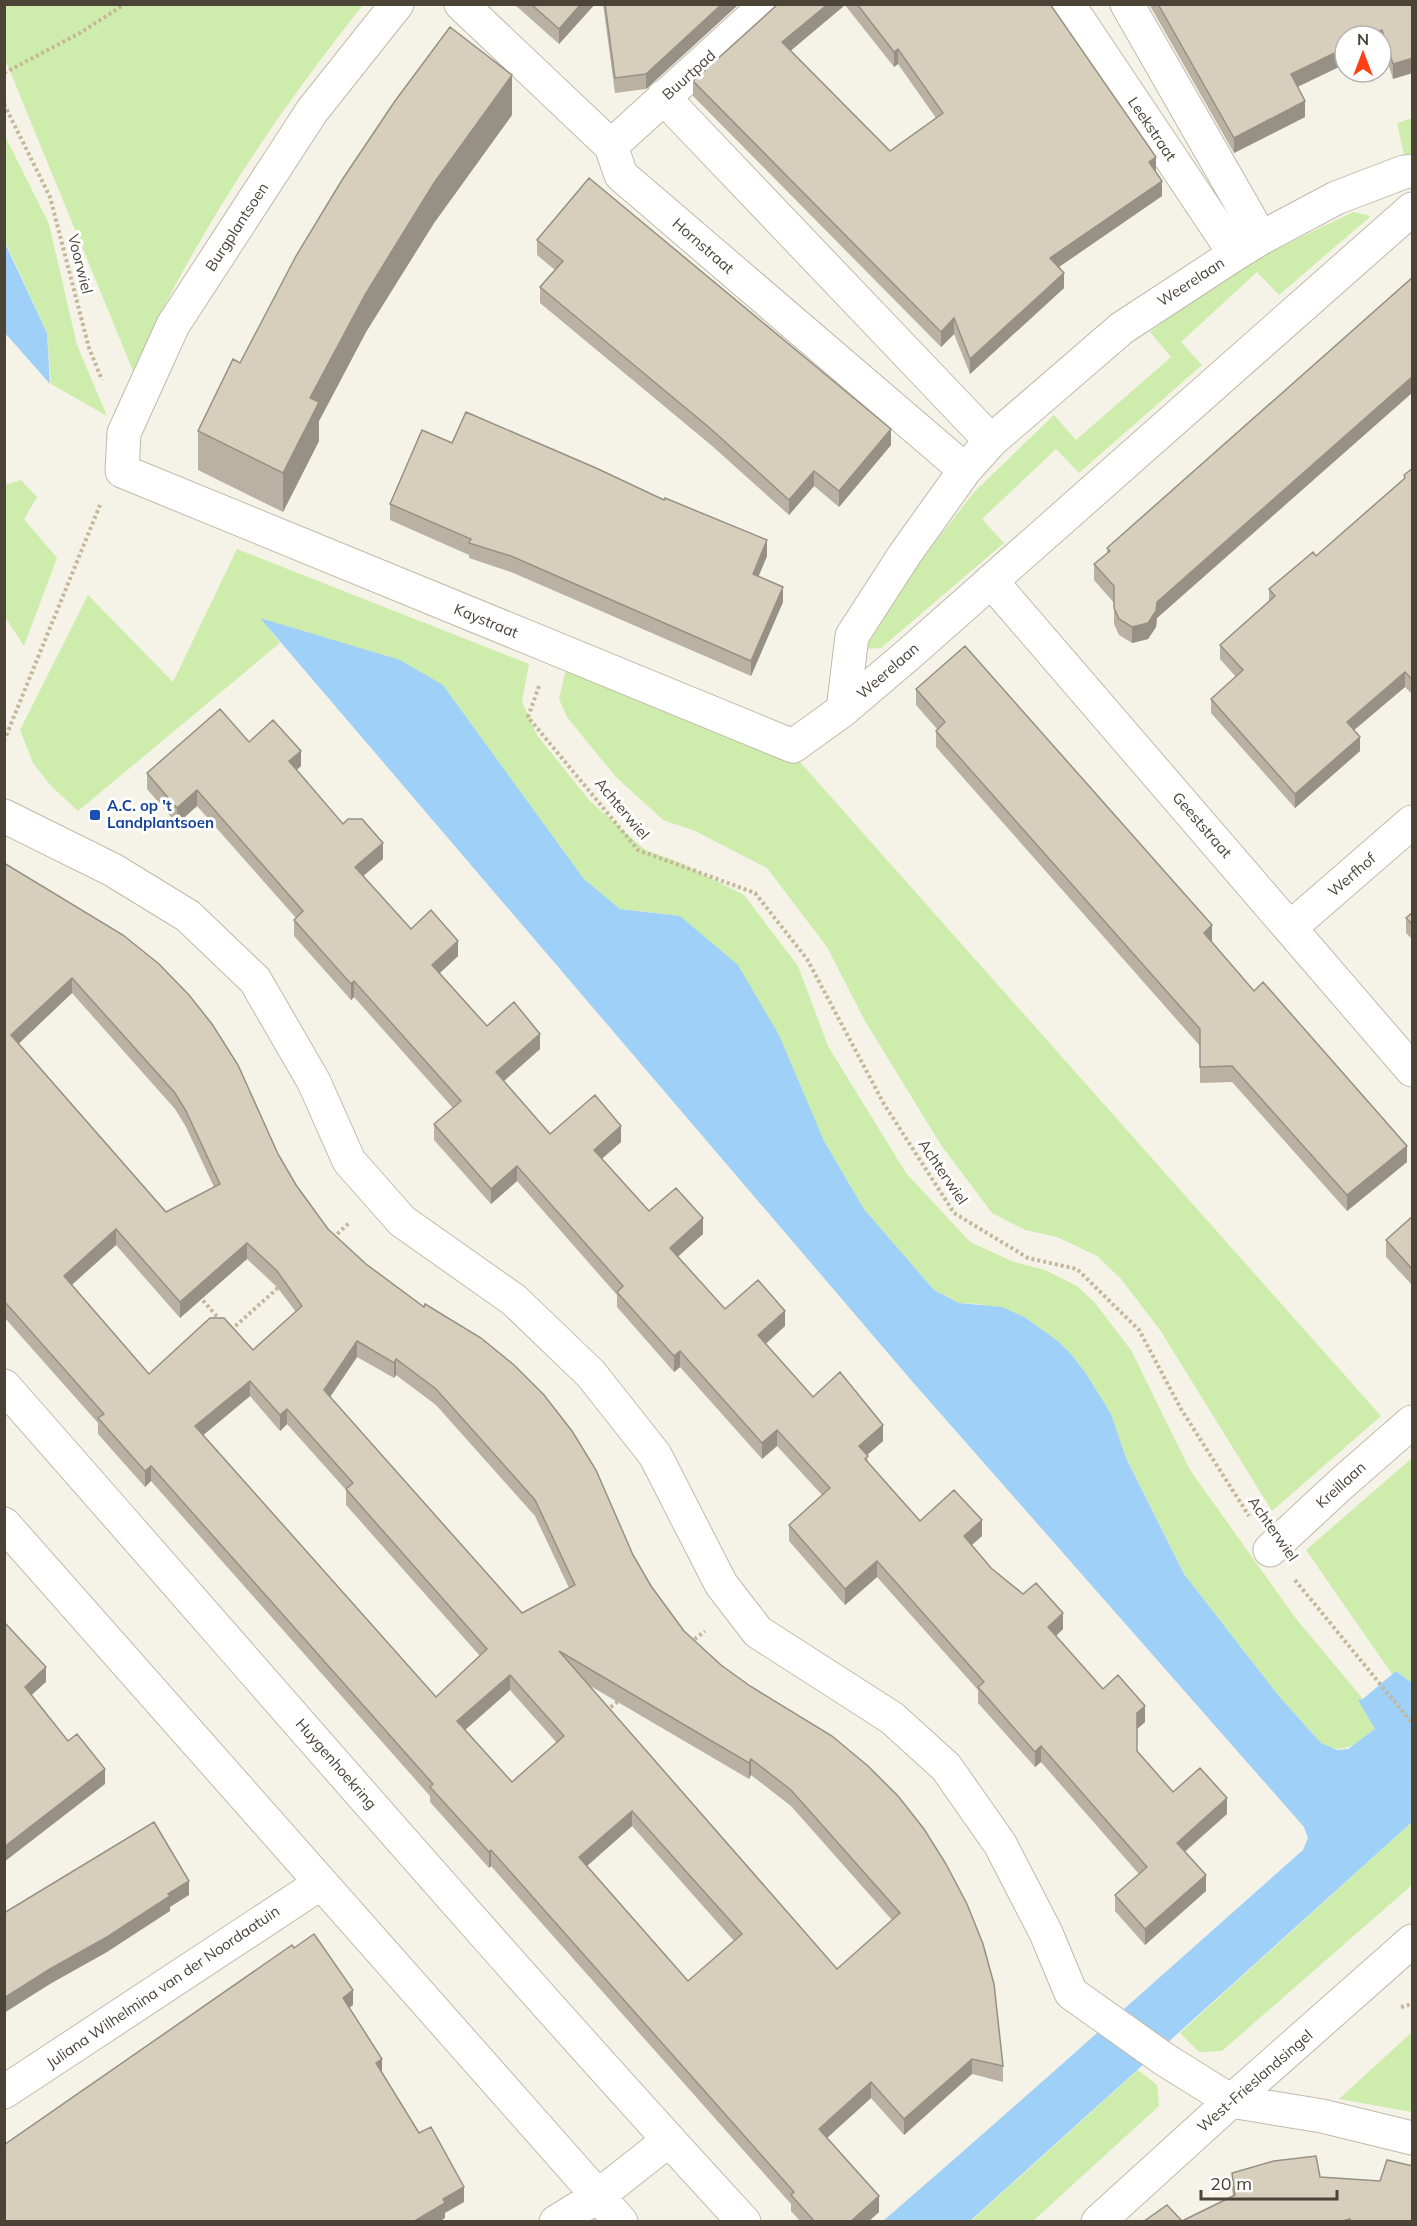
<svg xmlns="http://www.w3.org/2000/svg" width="1417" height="2226" viewBox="0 0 1417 2226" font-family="Mulish,sans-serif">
<rect width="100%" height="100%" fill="#f5f2e8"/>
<!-- green -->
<path fill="#ceedad" d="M4,5H363C296,89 234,178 182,273C164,305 149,338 133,371L5,59Z
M1412,118V167L1407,168L1397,123Z
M4,134L49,224L77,345L107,416L51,384L47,333L5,241Z
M1353,212L1371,216L1279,295L1257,272L1181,342L1202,365L1079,473L1056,449L982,519L1004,543L881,648L865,649L915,568L974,492L1054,415L1076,440L1171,357L1150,332L1195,298L1264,255Z
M21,480L37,497L24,519L57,558L24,646L5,617V485Z
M237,549L529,664L522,702L537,735L590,801L645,850L681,863L744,895L798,966L828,1046L906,1173L970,1242L1014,1262L1045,1270L1077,1286L1095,1303L1131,1350L1190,1470L1297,1620L1363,1699L1359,1701L1375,1729C1357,1743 1343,1757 1321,1743L1278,1695L1184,1574L1126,1458L1111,1414L1087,1375L1072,1355L1058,1341L1026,1318L978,1304L959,1303L934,1290L864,1209L824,1141L680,916L620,909L584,879L443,685L261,618L280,643L78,811L51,786L33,763L20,730L88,595L173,682Z
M568,660L800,762L1381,1416L1272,1511L1160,1330L1121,1279L1097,1256L1057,1237L1025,1230L992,1213L941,1145L865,1021L827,947L767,868L695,831L663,820L615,776L567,717L559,699Z
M1412,1458V1683L1396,1671L1392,1674L1306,1550Z
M1412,1822V1885L1222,2051L1199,2052L1180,2033Z
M1412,2032V2112L1339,2099Z
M1138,2070L1157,2085L1159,2106L1033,2221L970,2222Z"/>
<!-- water -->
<path fill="#9fd0f7" d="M4,241L47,333L50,384L5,333Z
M260,618L400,660L443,685L584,879L620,909L680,916L738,965L779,1035L824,1141L864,1209L934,1290L959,1303L1002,1307L1026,1318L1058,1341L1072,1355L1087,1375L1111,1414L1126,1458L1184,1574L1278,1695L1321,1743L1337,1750L1348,1749L1375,1729L1358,1700L1363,1699L1396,1671L1412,1683V1822L970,2221H883C1024,2099 1163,1974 1303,1850L1308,1838L1304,1827L911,1380Z"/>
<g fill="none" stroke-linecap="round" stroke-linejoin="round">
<!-- minor casing -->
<g stroke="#c2baa9" stroke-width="35">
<path id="minor" d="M397,4L312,111L173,325L124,433L122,471L793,746L843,710L910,653L1412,209
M461,4L611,146L621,175L965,470
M1068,4L1235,254
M1127,4L1261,238
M663,97L991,441
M611,146L767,4
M991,581L1412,1070
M843,710L852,636L905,554L965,470L991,441L1122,328L1235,254L1261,238L1336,198L1404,172L1412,171
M4,816L113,870L188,916L255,980L314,1082L349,1161L402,1221L514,1300L591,1374L655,1455L721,1584L758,1632L892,1718L946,1767L1000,1844L1046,1933L1071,1993L1164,2059L1231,2101L1322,2116L1412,2138
M1291,927L1412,822
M4,1386C250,1665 492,1948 744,2222
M4,1524L621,2222
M1270,1550L1341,1484L1412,1422
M4,2092L321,1883
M556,2222L598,2196L669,2140
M1098,2222L1231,2101L1412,1941"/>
</g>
<!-- path -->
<path stroke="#c5b799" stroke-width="4" stroke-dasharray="3 3" stroke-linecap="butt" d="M4,73L80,33L125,4
M4,104L50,197L89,348L102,380
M539,686L528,717L638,850L755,893L807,959L884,1104L954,1213L1028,1258L1077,1269L1139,1330L1181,1409L1249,1516
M4,741L100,505
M333,1238L350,1222
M199,1296L220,1320
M231,1330L281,1285
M1295,1580L1412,1723
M690,1643L705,1631
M606,1711L621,1699
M1401,2007L1412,2004"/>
<!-- minor -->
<use href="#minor" stroke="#fff" stroke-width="33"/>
</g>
<!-- wall -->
<path fill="#bab1a2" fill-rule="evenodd" d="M514,4H595L559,44Z
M603,4H739L646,89L615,93Z
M778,4H1050L1156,172L1162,196L1059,267L1064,288L970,374L954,334L941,347L693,96V81ZM845,5L894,67L898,64L936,118L890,151L790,51Z
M1149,4H1413L1393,79L1382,45L1381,46V36H1345V64L1297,87L1305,117L1234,153Z
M512,115L434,223L366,332L319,421V441L283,512L198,470V431L240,363Z
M537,240L891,445L839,507L814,486L789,515L711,445L540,303V287L555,270L537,255Z
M1413,277V392L1157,618L1156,627L1148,639L1132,643L1119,635L1114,624V603L1094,580V564L1107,553V548Z
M452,443L767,556L758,576L783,602L751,676L511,572L469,558V555L390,520V504Z
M1413,468V695L1405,687L1354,730L1360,751L1295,808L1211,713V699L1236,677L1220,659V645L1269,601V589L1316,556L1404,480V475Z
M916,689L1212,941L1211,942L1254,991L1407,1162L1347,1211L1232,1082L1200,1083V1046L936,747V731L937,729L916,705Z
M249,742L301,766L296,770L343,824L383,859L363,876L411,929L458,956L440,973L487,1026L540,1049L504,1081L550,1134L621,1142L602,1159L649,1211L703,1234L678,1257L725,1309L785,1326L766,1344L813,1397L883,1441L867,1455L868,1462L920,1521L982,1536L971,1545L991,1568L1063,1629L1056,1636L1103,1689L1145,1722L1137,1729V1751L1173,1792L1227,1814L1185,1852L1206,1891L1145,1945L1115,1911V1895L1139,1874L1041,1762L1035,1767L978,1703V1690L877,1577L845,1605L789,1541V1525L822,1495L777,1446L762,1459L680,1367L674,1372L617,1307V1295L517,1181L491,1204L434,1140V1124L453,1108L354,997L351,1000L294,936V920L296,918L197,806L177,824L147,789V773Z
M4,863L278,1154L296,1185L328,1229L633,1555L651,1586L684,1631L721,1665L750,1686L1003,2066V2082L972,2074L904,2135L871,2098L827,2138L879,2212L868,2222H801L791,2211V2204L491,1866L489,1868L430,1802V1796L151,1481L145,1487L98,1434V1423L4,1317ZM72,993L175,1109L186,1127L214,1187L166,1212L18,1044ZM116,1245L180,1318L247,1259L277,1287L296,1312L253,1350L149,1374L71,1285ZM357,1357L394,1378L396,1375L436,1405L535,1516L569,1588L522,1613L330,1397ZM250,1396L280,1431L287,1424L346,1490V1505L480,1656L436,1697L203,1435ZM587,1684L749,1779L751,1775L791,1806L892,1920L837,1969ZM510,1690L557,1743L512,1782L465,1730ZM632,1826L734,1941L688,1981L587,1866Z
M1413,912V940L1406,933V918Z
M1413,1216V1286L1386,1257V1240Z
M1232,2173L1320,2177L1380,2181L1413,2222H1143L1182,2221L1233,2196L1232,2189Z"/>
<!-- shaded-wall -->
<path fill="#979084" d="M581,4H595L559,44V29Z
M722,4H739L646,89V74Z
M828,4H845V5L782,58V42Z
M1382,30V45L1381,46V36H1369Z
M1345,48V64L1291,90V74Z
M898,49V64L894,67V52Z
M1413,58V73L1393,79V64Z
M512,75V115L434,223L366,332L319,421V441L283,512V473L310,398L366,293L434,183Z
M1305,101V117L1234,153V138Z
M1156,157V172L1149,162Z
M1162,181V196L1050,273V258Z
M1064,273V288L970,374V359Z
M954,318V334L941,347V332Z
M1413,376V392L1157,618L1156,627L1148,639L1132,643V627L1157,602Z
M891,429V445L839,507V491Z
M814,471V486L789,515V500Z
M767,540V556L753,590V574Z
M783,587V602L751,676V661Z
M1405,672V687L1347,736V722Z
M1360,737V751L1295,808V794Z
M301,751V766L289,777V761Z
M197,790V806L177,824V808Z
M383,843V859L355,883V867Z
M1212,925V941L1204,949V933Z
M458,941V956L432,980V965Z
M72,978V993L11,1051V1035Z
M354,981V997L351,1000V984Z
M540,1034V1049L496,1088V1072Z
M621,1126V1142L594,1165V1150Z
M1407,1146V1162L1347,1211V1195Z
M517,1166V1181L491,1204V1189Z
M703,1218V1234L670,1263V1248Z
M116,1229V1245L64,1292V1276Z
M247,1243V1259L180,1318V1302Z
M785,1311V1326L758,1350V1335Z
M357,1341V1357L324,1406V1390Z
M680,1351V1367L674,1372V1356Z
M396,1359V1375L394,1378V1363Z
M250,1381V1396L195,1442V1426Z
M287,1409V1424L280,1431V1415Z
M883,1425V1441L859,1462V1446Z
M777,1430V1446L762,1459V1443Z
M151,1466V1481L145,1487V1471Z
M982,1520V1536L964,1552V1536Z
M877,1561V1577L845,1605V1589Z
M1063,1613V1629L1048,1643V1627Z
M46,1667V1682L25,1701V1687Z
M510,1675V1690L457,1737V1721Z
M1145,1706V1722L1137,1729V1713Z
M1041,1746V1762L1035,1767V1752Z
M751,1759V1775L749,1779V1763Z
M105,1769V1784L4,1862V1847Z
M1227,1798V1814L1177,1858V1843Z
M632,1811V1826L579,1873V1857Z
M491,1850V1866L489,1868V1852Z
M1206,1875V1891L1145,1945V1929Z
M189,1881V1895L170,1907V1911L107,1952L50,1984L4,2013V1998Z
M353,1990V2005L343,2013V1998Z
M382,2059V2074L376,2063Z
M972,2059V2074L904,2135V2119Z
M871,2082V2098L819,2145V2129Z
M464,2187V2202L445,2213V2218L439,2222H413L443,2199Z
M879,2196V2212L868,2222H850Z"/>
<!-- building -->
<path fill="#d8cebc" stroke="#979084" stroke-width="1.5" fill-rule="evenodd" d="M531,4H581L559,29Z
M605,4H722L646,74L615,78Z
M778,4H828L782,42L890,151L943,113L898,49L894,52L857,4H1050L1156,157L1149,162L1162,181L1050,258L1064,273L970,359L954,318L941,332L693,81Z
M1158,4H1413V58L1393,64L1382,30L1369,36H1345V48L1291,74L1305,101L1234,138Z
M450,27L512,75L434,183L366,293L310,398L319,402L283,473L198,431L233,359L240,363L296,256L342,180L395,101Z
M589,178L891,429L839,491L814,471L789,500L711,429L540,287L563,261L537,240Z
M1413,277V376L1157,602L1156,611L1148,623L1132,627L1119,619L1114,608V586L1094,564L1110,551L1107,548Z
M466,412L596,468L664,500L665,498L767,540L753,574L783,587L751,661L511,556L469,543L471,539L390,504L422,430L452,443Z
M1413,468V680L1405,672L1347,722L1360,737L1295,794L1211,699L1243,670L1220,645L1275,596L1269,589L1313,552L1316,556L1405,478L1404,475Z
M965,646L1212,925L1204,933L1254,991L1263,982L1407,1146L1347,1195L1232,1066L1200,1067V1029L936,731L945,722L916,689Z
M220,709L249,742L273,720L301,751L289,761L343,824L348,819H362L383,843L355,867L411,929L431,910L458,941L432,965L487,1026L514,1002L540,1034L496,1072L550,1134L595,1095L621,1126L594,1150L649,1211L676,1188L703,1218L670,1248L725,1309L758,1280L785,1311L758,1335L813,1397L840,1372L883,1425L859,1446L868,1456L865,1459L920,1521L954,1490L982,1520L964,1536L991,1568L1023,1594L1036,1583L1063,1613L1048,1627L1103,1689L1118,1675L1145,1706L1137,1713V1751L1173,1792L1200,1768L1227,1798L1177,1843L1206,1875L1145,1929L1115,1895L1147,1867L1041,1746L1035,1752L978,1687L984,1682L877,1561L845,1589L789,1525L830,1488L777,1430L762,1443L680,1351L674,1356L617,1292L623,1286L517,1166L491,1189L434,1124L461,1101L354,981L351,984L294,920L303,911L197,790L177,808L147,773Z
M4,863L123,935L159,964L189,995L212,1024L238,1065L278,1154L296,1185L328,1229L366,1264L424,1307L425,1304L481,1338L514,1365L544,1395L572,1431L596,1470L633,1555L651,1586L684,1631L721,1665L750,1686L832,1736L868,1766L898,1796L924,1829L946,1864L967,1904L983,1944L994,1984L1003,2066L972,2059L904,2119L871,2082L819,2129L879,2196L850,2222H815L791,2195L794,2192L491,1850L489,1852L430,1787L433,1784L151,1466L145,1471L98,1418L104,1414L4,1301ZM72,978L175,1093L186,1111L220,1184L166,1212L11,1035ZM116,1229L180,1302L247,1243L277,1271L302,1306L253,1350L224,1318H210L149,1374L64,1276ZM357,1341L394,1363L396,1359L436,1389L535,1500L575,1585L522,1613L324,1390ZM250,1381L280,1415L287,1409L353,1483L346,1489L487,1649L436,1697L195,1426ZM559,1651L749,1763L751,1759L791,1790L900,1913L837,1969ZM510,1675L564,1736L512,1782L457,1721ZM632,1811L742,1934L688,1981L579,1857Z
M1413,912V925L1406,918Z
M1413,1216V1270L1386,1240Z
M4,1622L46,1667L25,1687L68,1741L77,1734L105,1769L4,1847Z
M154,1822L189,1881L168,1894L170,1896L107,1937L50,1969L4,1998V1913Z
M314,1934L353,1990L343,1998L382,2059L376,2063L419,2133L431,2127L464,2187L443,2199L445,2203L413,2222H4V2145L292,1945L294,1948Z
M1316,2156L1320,2177L1380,2181L1387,2160L1413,2166V2222H1350V2219L1339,2222H1143L1167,2205L1182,2221L1235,2195L1232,2173L1274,2161Z"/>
<!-- markers -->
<rect fill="#1a4fb4" stroke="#fff" stroke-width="2" x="89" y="809" width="12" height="12" rx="3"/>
<g text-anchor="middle" stroke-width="6" stroke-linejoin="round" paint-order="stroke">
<!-- street labels -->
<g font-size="15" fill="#4a4336" stroke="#fff">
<text transform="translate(689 75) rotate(-42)" y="5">Buurtpad</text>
<text transform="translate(1152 129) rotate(56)" y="5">Leekstraat</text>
<text transform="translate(237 227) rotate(-57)" y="5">Burgplantsoen</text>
<text transform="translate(703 246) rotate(41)" y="5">Hornstraat</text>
<text transform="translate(80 264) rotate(76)" y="5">Voorwiel</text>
<text transform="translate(1191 282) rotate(-33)" y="5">Weerelaan</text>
<text transform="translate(486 621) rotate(22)" y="5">Kaystraat</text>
<text transform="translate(888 671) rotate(-41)" y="5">Weerelaan</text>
<text transform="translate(622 809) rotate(50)" y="5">Achterwiel</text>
<text transform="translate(1202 825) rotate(49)" y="5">Geeststraat</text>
<text transform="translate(1352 875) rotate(-41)" y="5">Werfhof</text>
<text transform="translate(943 1172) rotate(56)" y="5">Achterwiel</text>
<text transform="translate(1341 1485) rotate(-42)" y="5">Kreillaan</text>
<text transform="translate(1273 1529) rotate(55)" y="5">Achterwiel</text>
<text transform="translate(336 1764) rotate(49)" y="5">Huygenhoekring</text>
<text transform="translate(163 1987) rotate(-34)" y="5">Juliana Wilhelmina van der Noordaatuin</text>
<text transform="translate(1255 2081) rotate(-41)" y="5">West-Frieslandsingel</text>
</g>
<!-- transit labels -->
<g font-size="15" font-weight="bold" fill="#164399" stroke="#fff" text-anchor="start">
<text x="107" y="811">A.C. op 't<tspan x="107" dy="17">Landplantsoen</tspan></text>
</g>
</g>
<!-- border -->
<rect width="1417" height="2226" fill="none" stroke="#4a4336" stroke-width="12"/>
<!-- north arrow -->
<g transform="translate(1363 54)"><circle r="28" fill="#ffffff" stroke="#b7b4af" stroke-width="1.5"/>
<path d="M0-4.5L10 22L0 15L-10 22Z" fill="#ff4015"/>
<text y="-9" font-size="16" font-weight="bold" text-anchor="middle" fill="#4a4336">N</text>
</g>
<!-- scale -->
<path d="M1201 2190v9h136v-9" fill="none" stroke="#4a4336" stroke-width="3"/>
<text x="1210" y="2190" font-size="18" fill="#4a4336" stroke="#ffffff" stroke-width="4.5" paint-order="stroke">20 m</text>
</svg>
